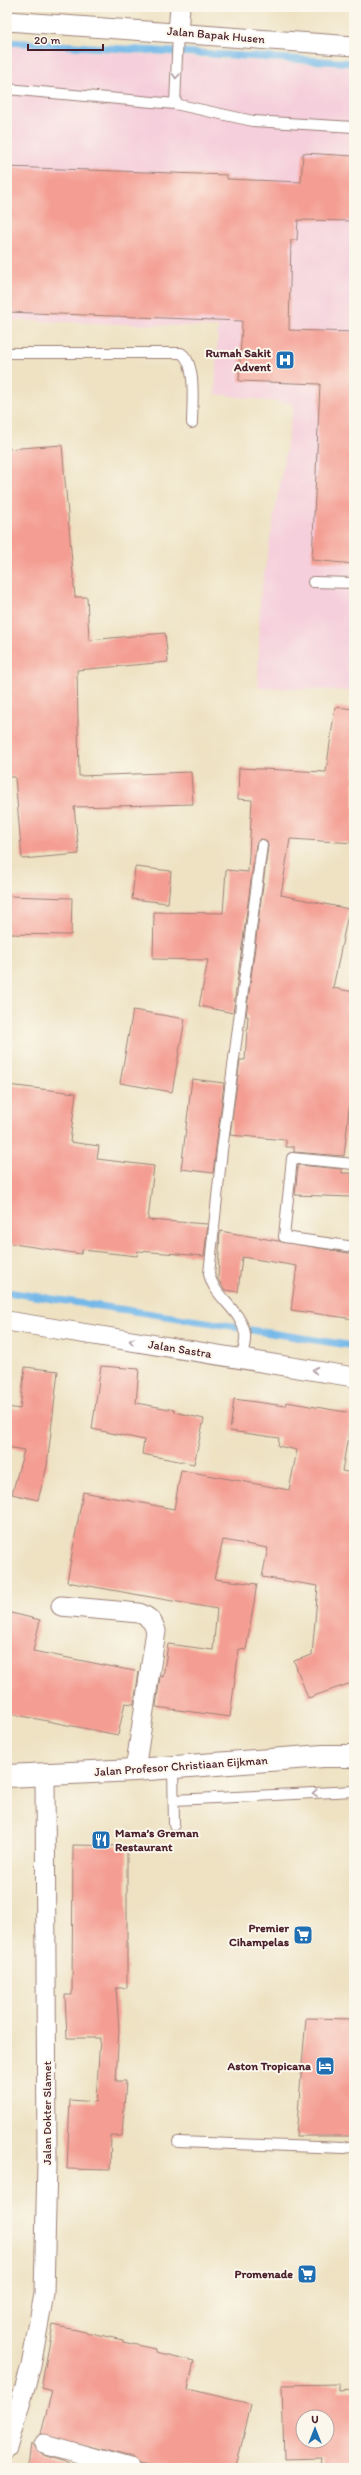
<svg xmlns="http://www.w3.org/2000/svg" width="361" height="2475" viewBox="0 0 361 2475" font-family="Itim,sans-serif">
<rect width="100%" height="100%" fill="#fbf7ec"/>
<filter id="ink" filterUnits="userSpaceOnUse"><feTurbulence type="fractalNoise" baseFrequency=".025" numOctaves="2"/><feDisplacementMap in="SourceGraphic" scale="8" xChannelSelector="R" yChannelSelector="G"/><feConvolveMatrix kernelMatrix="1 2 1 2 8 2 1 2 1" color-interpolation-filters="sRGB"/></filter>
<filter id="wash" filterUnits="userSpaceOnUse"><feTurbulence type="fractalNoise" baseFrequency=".012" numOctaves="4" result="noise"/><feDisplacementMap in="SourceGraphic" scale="16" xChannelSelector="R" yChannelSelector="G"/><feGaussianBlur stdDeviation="0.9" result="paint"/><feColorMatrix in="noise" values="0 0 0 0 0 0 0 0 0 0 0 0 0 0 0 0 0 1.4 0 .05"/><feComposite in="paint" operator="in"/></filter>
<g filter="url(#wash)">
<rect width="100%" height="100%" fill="#eee2c3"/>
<!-- built -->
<path fill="#f5cfdc" d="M7,46L354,67V691L258,687L260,597L294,404L215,394L218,327L7,320Z"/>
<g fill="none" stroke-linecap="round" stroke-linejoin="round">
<!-- stream -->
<path stroke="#73b8e9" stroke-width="7" d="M7,42L175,52
M180,52L354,63
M7,1292L238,1327
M251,1330L354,1346"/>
</g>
<g id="blocks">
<!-- building -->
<path fill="#f49e93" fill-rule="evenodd" d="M303,153L354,156V221L298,220L297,240H291L289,330L354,332V564L312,560L320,384L239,381L242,321L7,312V167L227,175V179L301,182Z
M62,445L75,597H87L89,640L165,633L168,662L77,670L79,776L191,772L193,804L74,807L79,854L22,859L15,777H7V449Z
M335,707L354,709V843L290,839L281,895L349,909L333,988L354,992V1063L344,1156L294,1152V1147H286V1140L230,1135L240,1060H245L248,1016H246L268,846L266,840L260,839L256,844L233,1013L199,1006L208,960L153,959L154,912L223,913L226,870L248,872L252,800L238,799L239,768L326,772Z
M135,867L171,871L168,903L132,899Z
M7,896L72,898L71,935L7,934Z
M133,1010L185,1019L172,1092L120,1083Z
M192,1079L224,1083L213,1173L181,1169Z
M7,1085L76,1093L70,1142L99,1146L97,1159L154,1166L148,1220L208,1224L204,1256L138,1251L137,1256L82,1250L81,1254L7,1243Z
M298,1165L342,1169V1173H352L351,1197L295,1195Z
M220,1231L354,1254V1319L291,1310L297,1266L242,1257L238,1292L225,1290L218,1279Z
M101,1366L139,1369L136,1403L175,1410V1412L204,1419L194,1464L142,1454L144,1440L92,1429Z
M25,1367L58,1371L47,1466L38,1500L12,1494L24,1450L7,1447V1407L20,1409Z
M234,1399L285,1406L286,1402L352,1413L342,1471L354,1473V1682L308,1698L294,1661L312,1655L318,1586L262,1577L268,1548L223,1540L214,1579L257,1584L246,1650L239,1649L230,1717L156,1707L160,1676L163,1677L168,1644L213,1650L217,1609L67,1582L83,1492L174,1509L181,1470L289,1490L297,1450L278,1446L279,1438L230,1431Z
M7,1612L40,1620L33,1651L139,1672L134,1704L125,1703L118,1735L7,1713Z
M73,1845L127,1846V1988H116L119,2029L116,2081H126L122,2136H111L110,2170L67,2169L70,2100L96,2102L100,2038H67L65,1995H72Z
M306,2018L354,2019V2136H296Z
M53,2325L123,2340V2342L155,2349V2352L194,2361L188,2389L251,2404L236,2468H158L139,2464L132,2457L41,2434L52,2391L41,2388Z
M339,2384V2391L354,2390V2468H320L321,2458L284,2459L282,2385ZM303,2417H327V2441H303Z
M31,2443L41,2454L63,2461L76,2468H28Z"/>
</g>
</g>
<g filter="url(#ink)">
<use href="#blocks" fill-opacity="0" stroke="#9c8077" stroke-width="1"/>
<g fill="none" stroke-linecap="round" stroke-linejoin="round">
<!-- service casing -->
<g stroke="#9c8077" stroke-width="12">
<path id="service" d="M7,89L175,104L253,121L354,127
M175,104L178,32
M7,353H181C197,363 192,405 192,423
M313,582L354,583
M354,1164L292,1158L284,1237L354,1247
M242,1359C243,1351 246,1341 245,1334C241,1309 215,1299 209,1274L222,1150L262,845
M173,1767L174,1825
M174,1800L354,1791
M178,2142L344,2148L354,2146"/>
</g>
<!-- minor casing -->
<g stroke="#9c8077" stroke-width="21">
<path id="minor" d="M7,21L354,46
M178,32L180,7
M7,1321L354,1377
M61,1606L139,1613C149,1617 153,1621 156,1631L135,1770
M44,2444L129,2468
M7,2448L31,2366L44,2294L47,2163L45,1774"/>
</g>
<!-- tertiary casing -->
<g stroke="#9c8077" stroke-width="24">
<path id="tertiary" d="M7,1776L135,1770L323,1756H354"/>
</g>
<!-- service -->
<use href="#service" stroke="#fff" stroke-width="10"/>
<!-- minor -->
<use href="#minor" stroke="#fff" stroke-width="19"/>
<!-- tertiary -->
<use href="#tertiary" stroke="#fff" stroke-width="22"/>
</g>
<!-- one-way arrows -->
<defs><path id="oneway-chevron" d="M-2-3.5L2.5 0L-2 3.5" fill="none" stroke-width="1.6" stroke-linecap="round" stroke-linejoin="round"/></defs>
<g stroke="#ae9aa0">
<use href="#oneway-chevron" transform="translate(176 76) rotate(93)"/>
<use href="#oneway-chevron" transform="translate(132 1341) rotate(-171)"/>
<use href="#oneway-chevron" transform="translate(315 1370) rotate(-171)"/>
<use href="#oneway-chevron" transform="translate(315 1793) rotate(177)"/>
</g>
</g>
<!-- icons -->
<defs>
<g id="hospital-square" transform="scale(1)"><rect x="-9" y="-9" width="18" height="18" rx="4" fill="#1f6fb2" stroke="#fbf7ec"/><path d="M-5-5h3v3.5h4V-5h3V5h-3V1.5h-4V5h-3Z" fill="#fff"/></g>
<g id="restaurant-square" transform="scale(1)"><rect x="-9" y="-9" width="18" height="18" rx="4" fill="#1f6fb2" stroke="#fbf7ec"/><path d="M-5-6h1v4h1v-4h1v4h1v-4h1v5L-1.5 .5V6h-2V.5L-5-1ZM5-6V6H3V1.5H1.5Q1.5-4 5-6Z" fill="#fff"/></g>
<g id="supermarket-square" transform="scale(1)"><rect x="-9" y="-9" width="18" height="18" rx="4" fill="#1f6fb2" stroke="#fbf7ec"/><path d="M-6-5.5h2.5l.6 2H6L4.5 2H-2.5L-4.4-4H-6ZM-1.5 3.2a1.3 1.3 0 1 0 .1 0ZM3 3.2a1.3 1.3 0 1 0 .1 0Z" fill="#fff"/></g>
<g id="hotel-square" transform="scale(1)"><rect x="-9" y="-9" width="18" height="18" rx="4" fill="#1f6fb2" stroke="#fbf7ec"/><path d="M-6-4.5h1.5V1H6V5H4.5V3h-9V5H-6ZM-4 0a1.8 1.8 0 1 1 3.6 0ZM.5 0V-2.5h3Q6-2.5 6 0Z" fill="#fff"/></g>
</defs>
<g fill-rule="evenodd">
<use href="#hospital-square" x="285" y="360"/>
<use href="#restaurant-square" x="101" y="1840"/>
<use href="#supermarket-square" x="303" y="1935"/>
<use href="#hotel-square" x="325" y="2066"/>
<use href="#supermarket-square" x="307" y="2274"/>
</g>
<g text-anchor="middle" stroke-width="4" stroke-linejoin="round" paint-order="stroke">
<!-- street labels -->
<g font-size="12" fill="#4a1f2b" stroke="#fbf7ec">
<text transform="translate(216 35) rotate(5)" y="4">Jalan Bapak Husen</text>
<text transform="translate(180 1349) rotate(9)" y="4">Jalan Sastra</text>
<text transform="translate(181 1766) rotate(-4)" y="4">Jalan Profesor Christiaan Eijkman</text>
<text transform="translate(47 2113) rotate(-90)" y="4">Jalan Dokter Slamet</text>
</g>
<!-- poi labels -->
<g font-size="12" font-weight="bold" fill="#4a1f2b" stroke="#fbf7ec" text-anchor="end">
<text x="271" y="357">Rumah Sakit<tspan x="271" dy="14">Advent</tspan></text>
<text x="115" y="1837" text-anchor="start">Mama’s Greman<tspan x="115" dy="14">Restaurant</tspan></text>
<text x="289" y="1932">Premier<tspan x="289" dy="14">Cihampelas</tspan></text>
<text x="311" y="2070">Aston Tropicana</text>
<text x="293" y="2278">Promenade</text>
</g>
</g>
<!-- margin -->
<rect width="361" height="2475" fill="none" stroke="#fbf7ec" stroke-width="24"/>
<!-- north arrow -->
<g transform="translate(315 2429)"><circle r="19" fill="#fbf7ec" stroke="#b4a19f"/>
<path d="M0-3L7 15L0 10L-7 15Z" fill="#1f6fb2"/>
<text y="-6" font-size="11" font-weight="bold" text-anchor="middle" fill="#4a1f2b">U</text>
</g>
<!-- scale -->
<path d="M28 44v6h75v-6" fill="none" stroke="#4a1f2b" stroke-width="2"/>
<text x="34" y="44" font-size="12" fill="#4a1f2b" stroke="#fbf7ec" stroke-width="3" paint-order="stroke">20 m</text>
</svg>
